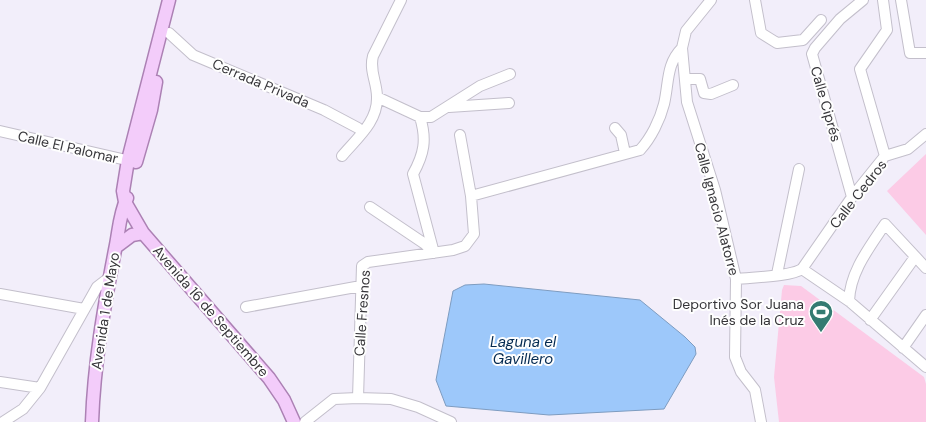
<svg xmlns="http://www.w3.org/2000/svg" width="926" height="422" viewBox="0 0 926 422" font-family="'DM Sans',sans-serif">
<rect width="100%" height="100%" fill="#f2eefa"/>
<!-- green -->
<path fill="#fccbe6" d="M926,154V235L887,191Z
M784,285L801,286L924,377L926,384V422H779L774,377L782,290Z"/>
<!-- water -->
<path fill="#9dc8fa" stroke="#7e9cc0" d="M484,284L640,300L685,337L695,347L696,354L664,409L549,415L446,406L436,380L453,291L465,285Z"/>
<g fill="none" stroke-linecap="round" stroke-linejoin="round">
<!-- minor casing -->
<g stroke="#c3bfcb" stroke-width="12">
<path id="minor" d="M711,0L686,31L682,48L687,102L715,190L736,279L735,357L741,372L755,390L761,422
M755,0L761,33L777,43L803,40L821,20
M883,0L887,30L860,69L885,156
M901,0L910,53H926
M169,33L193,55L324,110L358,128
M685,79H700L704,93L711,94L733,85
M377,97L420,117H431L480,86L510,74
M449,107L509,103
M420,117C427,140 424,154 413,174L434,253
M615,128L621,135L625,153
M0,131L135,162
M342,156C356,139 378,122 377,97C377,82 369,71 373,56L401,0
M471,196L640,150C651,138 660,120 664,104C669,83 666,64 682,48
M852,197L812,54L815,48L840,19L863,0
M370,207L425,244L432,252
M802,269L852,197L885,156L908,149L926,134
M777,274L799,169
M736,279C753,277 790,277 802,269L849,301L926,367
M0,294L84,309
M849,301C850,272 869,248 885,224L926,268
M246,307L361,286
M870,320L915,257
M903,348L926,315
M0,382L40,388
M358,398L362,266L368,262L453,250L465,246L474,234L471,196L460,135
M3,422L23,409L40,388L97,287L110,277
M305,422L334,399L358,398L391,399L418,407L451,422"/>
</g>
<!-- major casing -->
<g stroke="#ac81b4" stroke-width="15">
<path id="major" d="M169,0L128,160L123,191L125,202L143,233L269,378L284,400L294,422
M136,162L151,110L156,82
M116,247L132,235L143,233
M92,422C94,364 104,307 115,250C119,232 119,215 127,198"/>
</g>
<!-- minor -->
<use href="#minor" stroke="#fff" stroke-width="10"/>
<!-- major -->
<use href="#major" stroke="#f3ccfa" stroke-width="12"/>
</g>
<!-- icons -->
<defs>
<g id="stadium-pin" transform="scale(1.25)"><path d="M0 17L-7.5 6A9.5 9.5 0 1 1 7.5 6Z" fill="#347b72" stroke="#fefefe"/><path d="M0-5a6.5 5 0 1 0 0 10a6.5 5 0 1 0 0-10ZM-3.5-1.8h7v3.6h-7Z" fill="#fff"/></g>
</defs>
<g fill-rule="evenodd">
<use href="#stadium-pin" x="821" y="312"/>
</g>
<g text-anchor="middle" stroke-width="4" stroke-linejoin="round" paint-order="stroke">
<!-- street labels -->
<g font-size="14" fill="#363539" stroke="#fefefe">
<text transform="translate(261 83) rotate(23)" y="5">Cerrada Privada</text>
<text transform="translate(826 104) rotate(74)" y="5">Calle Ciprés</text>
<text transform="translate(68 147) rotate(13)" y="5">Calle El Palomar</text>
<text transform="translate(858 194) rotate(-52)" y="5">Calle Cedros</text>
<text transform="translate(717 209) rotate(75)" y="5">Calle Ignacio Alatorre</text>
<text transform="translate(105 311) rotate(-81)" y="5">Avenida 1 de Mayo</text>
<text transform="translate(211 311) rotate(49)" y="5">Avenida 16 de Septiembre</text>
<text transform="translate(362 313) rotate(-86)" y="5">Calle Fresnos</text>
</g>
<!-- poi labels -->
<g font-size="14" fill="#363539" stroke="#fefefe" text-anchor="end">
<text x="804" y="309">Deportivo Sor Juana<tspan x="804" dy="16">Inés de la Cruz</tspan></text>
</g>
<!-- water labels -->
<g font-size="15" font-style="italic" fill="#042a51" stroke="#fefefe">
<text x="523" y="347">Laguna el<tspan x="523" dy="17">Gavillero</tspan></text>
</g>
</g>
</svg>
